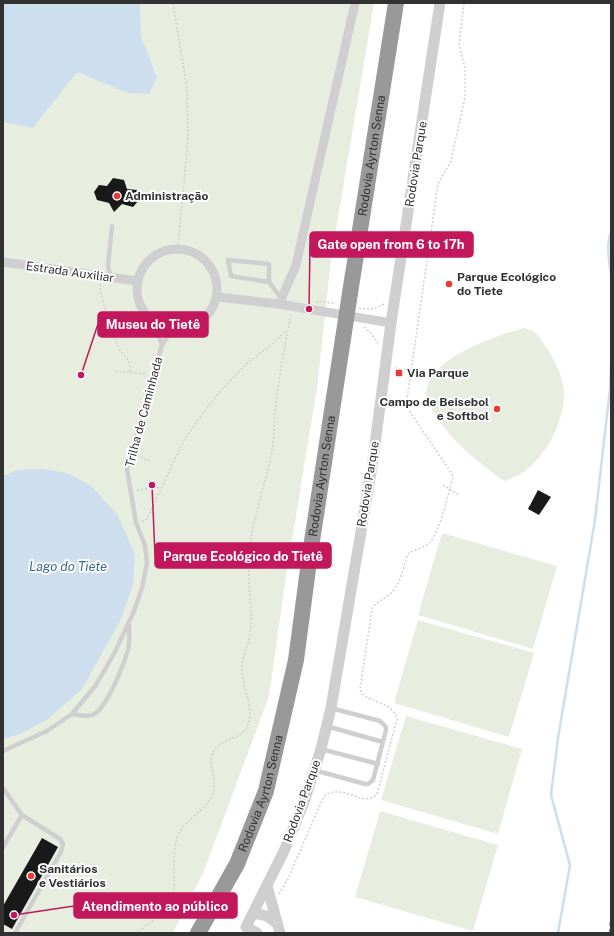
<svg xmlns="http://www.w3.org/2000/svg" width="614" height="936" viewBox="0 0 614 936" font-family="'Public Sans',sans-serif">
<rect width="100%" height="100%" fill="#fff"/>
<!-- green -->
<path fill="#e7eee0" d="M3,3H374L331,260L317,388L285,583L269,696L204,871L173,933H3Z
M524,328C536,330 539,337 546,347C555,360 564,378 564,395C563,429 539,471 505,481L498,477C474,458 452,442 436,415C433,411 430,406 428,402C414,363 497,335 524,328Z
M442,533L557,566L533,649L418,615Z
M418,620L534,653L509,737L394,703Z
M406,716L522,749L498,834L381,800Z
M380,811L498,845L473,931L355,897Z"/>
<!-- water -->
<path fill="#cddeee" d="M3,3H140L141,36L157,78L149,94L128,93L77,72L33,128L3,122Z
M44,469L67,473L90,485L117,514L135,554L133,585L120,621L82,689L48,719L20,734L3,739V476L17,470Z"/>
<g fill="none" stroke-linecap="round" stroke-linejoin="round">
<!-- stream -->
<path stroke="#cddeee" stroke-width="2.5" d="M611,232C606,244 609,261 611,274
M558,933L570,865L551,795L558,738L595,520L610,389L611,364"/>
</g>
<!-- building -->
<path fill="#191919" d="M113,178L124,180L127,189L137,190L139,200L133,207L122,204L114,212L109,203L97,200L94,192L99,185L107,186Z
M538,490L551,497L539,515L528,509Z
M42,838L58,847L12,929L3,924V906Z"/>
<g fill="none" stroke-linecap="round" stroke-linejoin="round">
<!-- path -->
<path stroke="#cfcfcf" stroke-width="1.5" stroke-dasharray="2 2" stroke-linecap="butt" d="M173,3L187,89L188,139L178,248
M100,284V289C105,308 109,328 118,346C124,359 130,354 130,373
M317,303L318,301L336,304
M359,308C369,310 375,309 384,304
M364,327L370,332L378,343
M395,368L411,371
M115,371L147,374
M137,456L150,461
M443,485L459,495
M137,490L161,487
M142,522L147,519L183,442L196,423L217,395L246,364L271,345L287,330
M279,894L288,879L324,796C344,782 362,809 377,794L397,719C393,700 363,703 360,689L372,609C376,601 385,599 391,593C401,583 403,568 407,556L409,553C415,550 423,548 428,544C440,534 448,493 453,477L452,474L410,412L407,399L438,184L451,161L465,97V68L459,45L464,3
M135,933C152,923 171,909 174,888C175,882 174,875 174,868C174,859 174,847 177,838C183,819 206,812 213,794C219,780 204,760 216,748C226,738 245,738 249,722C253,704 242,687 242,669C242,656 249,645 250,632C253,613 248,588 249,568C249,558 249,547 251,538C256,507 268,477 273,445C274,434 274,423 275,412C279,379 284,347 291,315"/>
<!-- service -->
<path stroke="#cfcfcf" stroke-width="4.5" d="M111,278L108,266L112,226
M269,282L231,276L228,260L269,264V282L281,298
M154,323L162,345
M72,714C80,715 89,718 96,713C108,704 124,664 128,650C130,642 129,634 129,625
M326,726L383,742
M321,749L378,764
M3,751L47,731L72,714L96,685L115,652L134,611L142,588L147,563L145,545L136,523L127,469L162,345L172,330
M314,770L365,784H368L373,780L386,730V727L380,721L331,708
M3,788L22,815L60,839L63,844L61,852L15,933
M3,847L22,815"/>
<!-- minor -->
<path stroke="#cfcfcf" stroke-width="9" d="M137 289a40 40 0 1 1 80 0a40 40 0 1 1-80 0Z
M3,262L137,281
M217,297L279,304L391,323
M279,304L296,265L355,3"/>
<!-- tertiary -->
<path stroke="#cfcfcf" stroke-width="11" d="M267,886L280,933
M254,913L267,916L276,923
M257,933L246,927L284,851L304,802L321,749L331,708L372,467L391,323L440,3"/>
<!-- motorway -->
<g stroke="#999" stroke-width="16">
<path id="s1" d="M350,293L396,3"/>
<path id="s2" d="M198,933L237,864L266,791L296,660L310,554L343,339"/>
</g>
<!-- rail -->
<path stroke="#878787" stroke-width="2.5" stroke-dasharray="4 3" stroke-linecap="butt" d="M610,933L611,920"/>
<!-- motorway-bridge -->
<path stroke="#999" stroke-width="16" d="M343,339L350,293"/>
</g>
<!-- markers -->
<g fill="#e83935" stroke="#fff" stroke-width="1.5">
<circle cx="117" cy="196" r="4"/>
<circle cx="449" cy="284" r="4"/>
<rect x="395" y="369" width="8" height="8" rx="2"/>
<circle cx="497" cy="409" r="4"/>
<circle cx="31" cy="876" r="4"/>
</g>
<g text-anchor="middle" stroke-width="4" stroke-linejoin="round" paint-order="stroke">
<!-- street labels -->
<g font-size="12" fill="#323232" stroke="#fff">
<text dy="4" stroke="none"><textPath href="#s1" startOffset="139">Rodovia Ayrton Senna</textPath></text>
<text transform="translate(416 164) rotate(-81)" y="4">Rodovia Parque</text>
<text transform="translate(70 272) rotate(8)" y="4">Estrada Auxiliar</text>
<text transform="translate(144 412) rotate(-75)" y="4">Trilha de Caminhada</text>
<text dy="4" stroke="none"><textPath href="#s2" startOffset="478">Rodovia Ayrton Senna</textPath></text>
<text transform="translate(368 484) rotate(-81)" y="4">Rodovia Parque</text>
<text dy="4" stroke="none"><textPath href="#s2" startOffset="154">Rodovia Ayrton Senna</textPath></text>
<text transform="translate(302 801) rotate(-70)" y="4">Rodovia Parque</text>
</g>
<!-- poi labels -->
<g font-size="12" font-weight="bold" fill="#323232" stroke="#fff" text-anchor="start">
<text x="125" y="200">Administração</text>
<text x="457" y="281">Parque Ecológico<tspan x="457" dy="14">do Tiete</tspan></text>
<text x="407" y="377">Via Parque</text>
<text x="489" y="406" text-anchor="end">Campo de Beisebol<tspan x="489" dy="14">e Softbol</tspan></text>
<text x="39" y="873">Sanitários<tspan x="39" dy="14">e Vestiários</tspan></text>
</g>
<!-- water labels -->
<g font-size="13" font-style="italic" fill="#3d6b96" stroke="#fff">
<text x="68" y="571">Lago do Tiete</text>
</g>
</g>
<!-- callouts -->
<path fill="none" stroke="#c2185b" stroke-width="1.5" d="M309 309L310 245M81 375L98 324M152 485L155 556M14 915L74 906"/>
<g fill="#c2185b" stroke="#fff" stroke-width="1.5">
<circle cx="309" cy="309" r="4"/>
<circle cx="81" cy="375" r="4"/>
<circle cx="152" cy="485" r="4"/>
<circle cx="14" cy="915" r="4"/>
</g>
<g fill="#c2185b" stroke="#c2185b" stroke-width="1.5">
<rect x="310" y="232" width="163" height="25" rx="4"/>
<rect x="98" y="312" width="110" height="25" rx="4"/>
<rect x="155" y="543" width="176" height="25" rx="4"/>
<rect x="74" y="893" width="163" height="25" rx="4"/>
</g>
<g font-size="13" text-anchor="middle" font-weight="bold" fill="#fff">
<text x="391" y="249">Gate open from 6 to 17h</text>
<text x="153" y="329">Museu do Tietê</text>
<text x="243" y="561">Parque Ecológico do Tietê</text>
<text x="155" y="911">Atendimento ao público</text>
</g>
<!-- border -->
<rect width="614" height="936" fill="none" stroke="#323232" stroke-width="8"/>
</svg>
